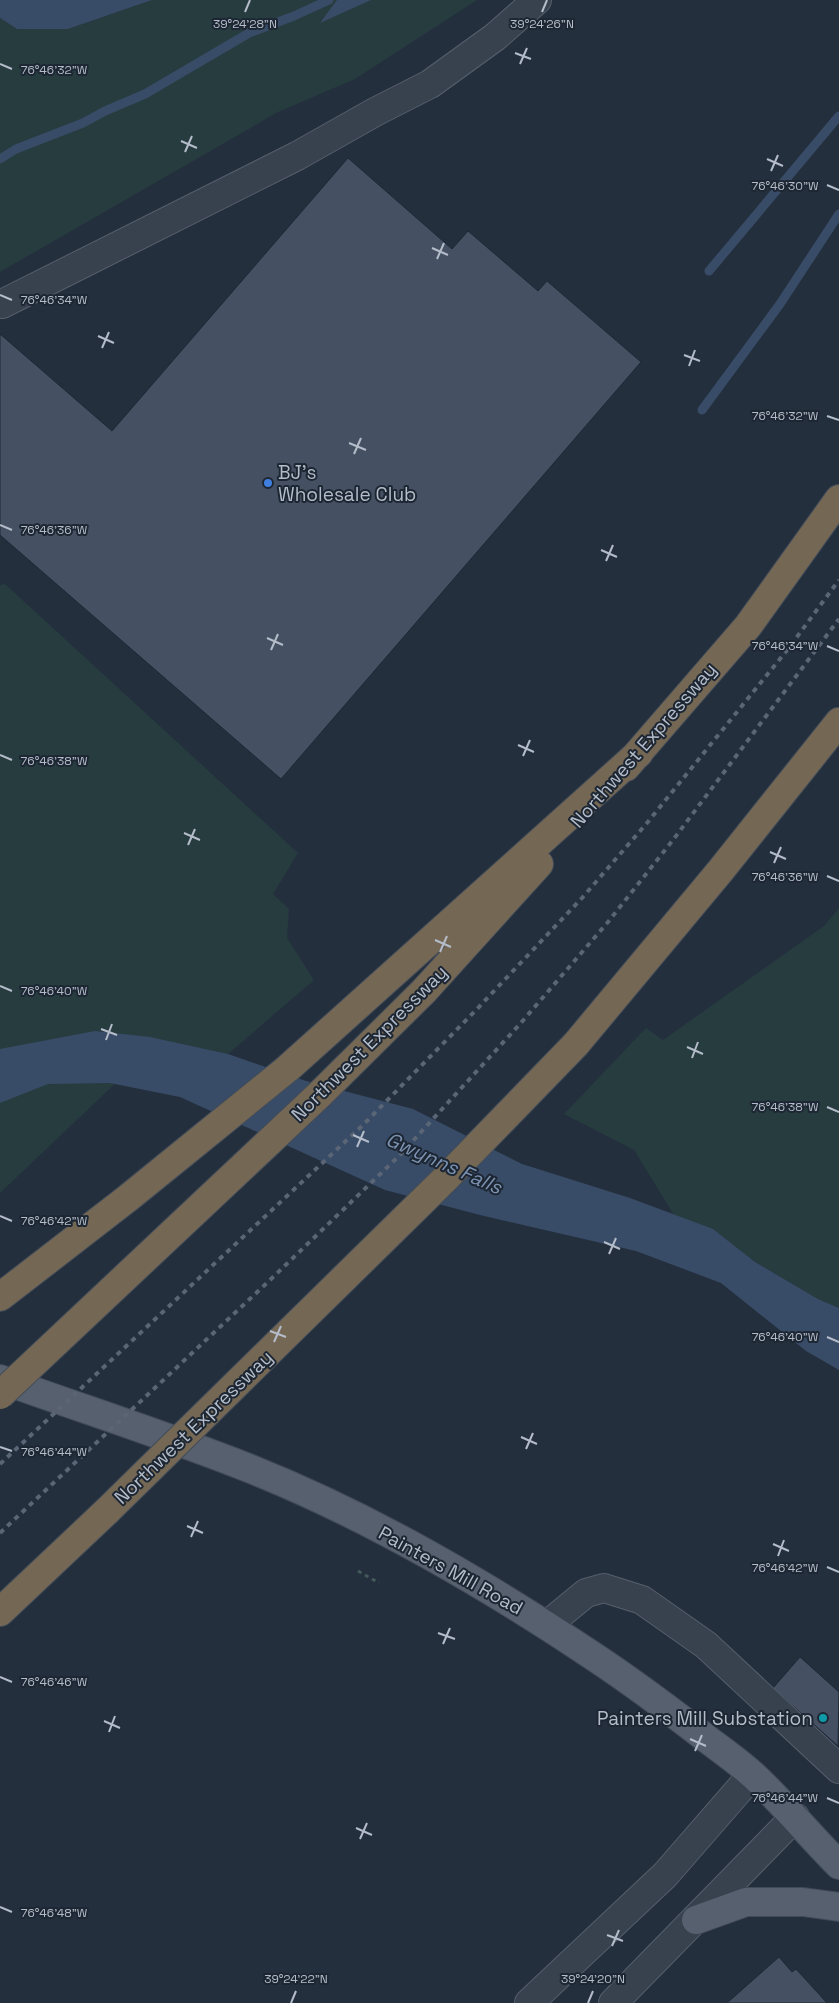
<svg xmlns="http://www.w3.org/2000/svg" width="839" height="2003" viewBox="0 0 839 2003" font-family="'Space Grotesk',sans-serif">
<rect width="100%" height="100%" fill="#242f3e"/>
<!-- green -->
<path fill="#263c3f" d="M152,0H477L355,79L278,112L0,272V18L17,29H68Z
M5,584L298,853L273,894L289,909L287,938L314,980L228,1054L161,1040L0,1193V585Z
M839,908V1308L818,1299L755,1262L713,1230L674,1215L634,1150L564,1114L646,1028L663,1040L824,926Z"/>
<!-- water -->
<path fill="#394c67" d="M0,0H152L68,29H17L0,18Z
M337,0H371L320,23Z
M95,1031L150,1037L228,1054L306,1081L413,1109L522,1164L630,1198L713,1229L755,1262L818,1299L839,1308V1370L806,1351L721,1283L636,1251L480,1215L385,1190L180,1097L110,1083L48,1084L0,1103V1049Z"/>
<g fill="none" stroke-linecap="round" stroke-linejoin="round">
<!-- stream -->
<path stroke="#394c67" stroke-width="9" d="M0,159L16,149L83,123L105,111L145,94L249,33L294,16L329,0
M709,271L839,116
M702,410L780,304L839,214"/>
</g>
<!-- building -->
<path fill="#455162" stroke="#1f2835" d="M348,158L452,249L468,231L538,291L547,281L641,362L281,779L0,535V334L112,431Z
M800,1657L839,1692L838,1746L773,1688Z
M779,1957L792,1972L796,1969L827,2003H727Z"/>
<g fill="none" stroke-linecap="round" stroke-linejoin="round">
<!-- minor casing -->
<g stroke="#565f6c" stroke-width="30">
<path id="minor" d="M2,304L297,156L375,112L430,84L495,37L537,0
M547,1625L586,1593L604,1588L642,1600L706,1645L839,1769
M529,2003L665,1875L752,1775
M613,2003L795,1817"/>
</g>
<!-- major casing -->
<g stroke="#414a57" stroke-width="30">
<path id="major" d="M0,1379C83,1409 168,1436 251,1469C373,1518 487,1585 596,1658C635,1684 671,1711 707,1739C723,1751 740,1763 754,1776C784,1804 810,1836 839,1865
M696,1920L746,1902H803L839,1907"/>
</g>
<!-- highway casing -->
<g stroke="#434c59" stroke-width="30">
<path id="highway" d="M626,767L748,626L839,499
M424,991L539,864
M576,1044L721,870L839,722
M0,1297L128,1198L287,1069L639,753
M0,1612L107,1511"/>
</g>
<!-- path -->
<path stroke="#44595c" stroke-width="3" stroke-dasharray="4 4" stroke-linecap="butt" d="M358,1571L379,1583"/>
<!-- minor -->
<use href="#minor" stroke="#38414e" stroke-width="28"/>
<!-- major -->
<use href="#major" stroke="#56606e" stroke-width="28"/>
<!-- highway -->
<use href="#highway" stroke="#746855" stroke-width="28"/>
<!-- rail -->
<path stroke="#5a6575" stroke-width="4" stroke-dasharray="5 5" stroke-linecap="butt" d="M0,1464L363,1125L477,1009L582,898L647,823L788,649L839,580
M0,1533L269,1281L400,1155L520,1024L608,922L673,840L839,619"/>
<!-- highway-bridge casing -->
<g stroke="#434c59" stroke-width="30" stroke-linecap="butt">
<path id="highway-bridge" d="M0,1395L320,1094L424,991
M107,1511L447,1177L576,1044"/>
</g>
<!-- highway-bridge -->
<use href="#highway-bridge" stroke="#746855" stroke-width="28"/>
</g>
<!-- ticks -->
<path fill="none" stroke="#b4bcc9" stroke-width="2" d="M245,12L250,0M542,12L547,0M515,53L531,59M0,64L12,69M520,64L527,48M181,141L197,148M185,152L192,136M767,159L783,166M771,171L778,155M827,185L839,190M432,248L448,255M437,259L444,243M0,295L12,300M98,336L114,343M102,348L109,332M684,355L700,361M689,366L695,350M827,416L839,420M349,443L366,450M354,454L361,438M0,525L12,530M601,550L617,557M606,561L613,545M267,638L283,645M827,646L839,651M271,650L278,634M518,745L534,752M0,755L12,760M523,756L530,740M184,833L200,840M188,845L195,829M770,852L786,859M774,863L781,847M827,876L839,881M435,940L451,947M440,952L447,936M0,986L12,991M101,1029L117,1035M106,1040L112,1024M687,1047L703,1054M692,1058L698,1042M827,1107L839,1112M353,1135L369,1142M357,1147L364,1131M0,1216L12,1221M604,1242L620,1249M609,1254L616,1238M270,1331L286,1337M827,1337L839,1342M274,1342L281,1326M521,1437L537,1444M0,1447L12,1451M526,1449L533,1433M187,1526L203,1533M191,1537L198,1521M773,1544L789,1551M778,1556L784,1540M827,1567L839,1572M438,1633L455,1639M443,1644L450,1628M0,1677L12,1682M104,1721L120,1728M109,1732L115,1716M690,1739L706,1746M695,1751L702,1735M827,1798L839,1803M356,1828L372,1835M360,1839L367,1823M0,1907L12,1912M607,1935L623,1941M612,1946L619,1930M291,2003L296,1991M588,2003L593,1991"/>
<!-- markers -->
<circle fill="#3f7fe0" stroke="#1d2633" stroke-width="2" cx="268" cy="483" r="5"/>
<circle fill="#0f9aa8" stroke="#1d2633" stroke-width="2" cx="823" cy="1718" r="5"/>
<g text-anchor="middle" stroke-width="4" stroke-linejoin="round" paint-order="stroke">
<!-- poi labels -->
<g font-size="19" fill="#b4bcc9" stroke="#1d2633" text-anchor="start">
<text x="278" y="479">BJ's<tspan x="278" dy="22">Wholesale Club</tspan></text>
<text x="813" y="1725" text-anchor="end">Painters Mill Substation</text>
</g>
<!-- street labels -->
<g font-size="19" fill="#b4bcc9" stroke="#1d2633">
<text transform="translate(643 745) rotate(-49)" y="7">Northwest Expressway</text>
<text transform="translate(369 1043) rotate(-45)" y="7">Northwest Expressway</text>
<text transform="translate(193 1427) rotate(-44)" y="7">Northwest Expressway</text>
<text transform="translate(451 1570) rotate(29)" y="7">Painters Mill Road</text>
</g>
<!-- water labels -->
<g font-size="20" font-style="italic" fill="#7c92b1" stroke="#1d2633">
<text transform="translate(444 1163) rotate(24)" y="7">Gwynns Falls</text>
</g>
</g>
<g font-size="12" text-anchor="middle" fill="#b4bcc9" stroke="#1d2633" stroke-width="4" stroke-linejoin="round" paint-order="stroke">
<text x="245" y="28">39°24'28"N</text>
<text x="542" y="28">39°24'26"N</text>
<text x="54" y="74">76°46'32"W</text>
<text x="785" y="190">76°46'30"W</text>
<text x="54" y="304">76°46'34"W</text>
<text x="785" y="420">76°46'32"W</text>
<text x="54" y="534">76°46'36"W</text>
<text x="785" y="650">76°46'34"W</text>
<text x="54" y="765">76°46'38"W</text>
<text x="785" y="881">76°46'36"W</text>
<text x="54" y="995">76°46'40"W</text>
<text x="785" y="1111">76°46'38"W</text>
<text x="54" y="1225">76°46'42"W</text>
<text x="785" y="1341">76°46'40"W</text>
<text x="54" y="1456">76°46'44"W</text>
<text x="785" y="1572">76°46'42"W</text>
<text x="54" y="1686">76°46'46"W</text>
<text x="785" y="1802">76°46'44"W</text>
<text x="54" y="1917">76°46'48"W</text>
<text x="296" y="1983">39°24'22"N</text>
<text x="593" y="1983">39°24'20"N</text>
</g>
</svg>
